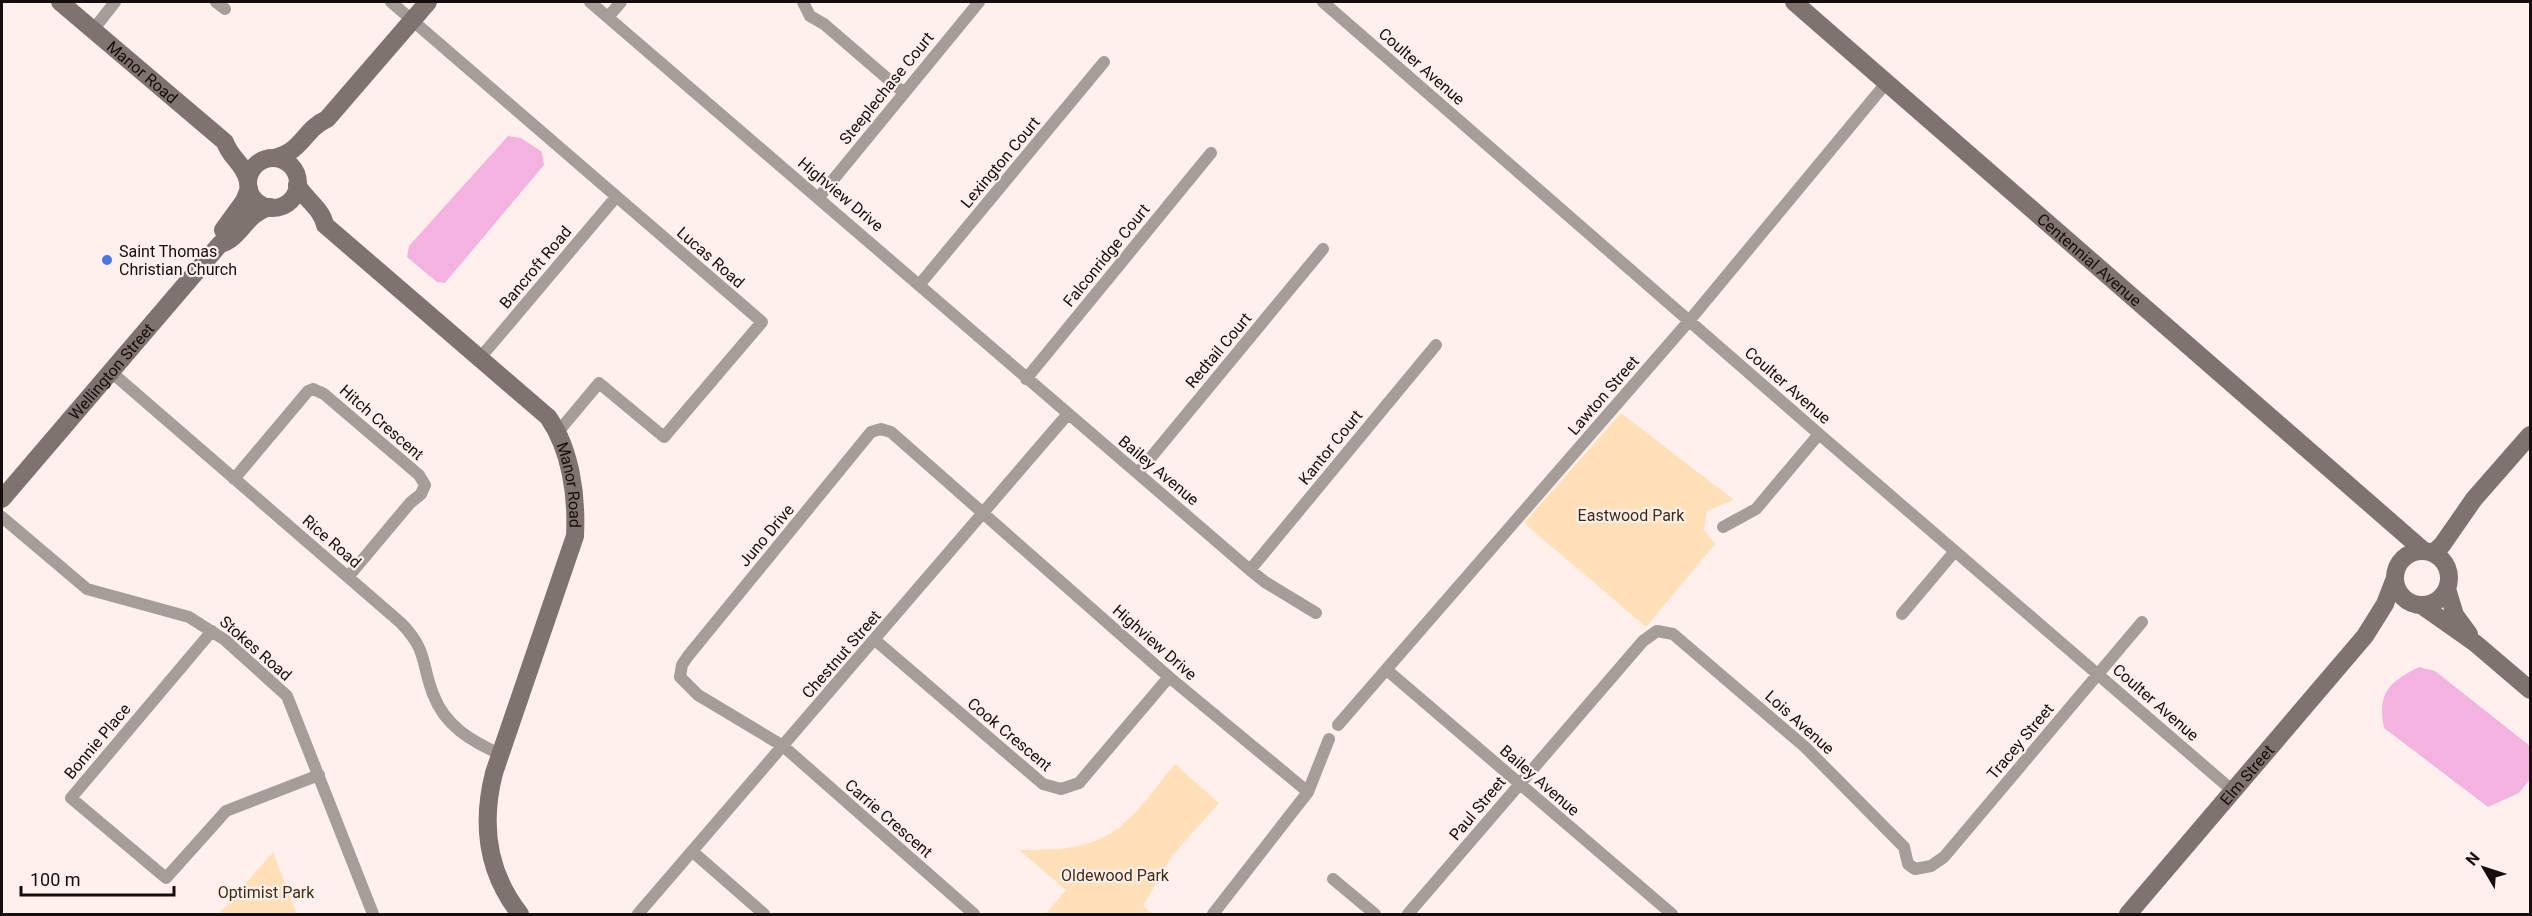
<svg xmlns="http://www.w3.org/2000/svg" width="2532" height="916" viewBox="0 0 2532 916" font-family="Roboto,sans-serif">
<rect width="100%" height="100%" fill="#fff0ee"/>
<!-- green -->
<path fill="#ffe0b8" d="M1621,413L1734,500L1707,511L1704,530L1715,544L1646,627L1524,523Z
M1175,764L1219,803L1172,856L1143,906L1153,914H1045L1066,890L1019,850C1053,850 1094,850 1122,825C1142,808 1158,784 1175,764Z
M273,852L297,914H219Z"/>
<!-- water -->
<path fill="#f4b2e1" d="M508,136L521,138L542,152L544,165L445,283L437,282L407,257L409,246Z
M2419,667L2435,671L2530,746V779L2519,793L2488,807L2384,728C2377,693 2389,682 2419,667Z"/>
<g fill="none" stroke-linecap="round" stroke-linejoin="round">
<!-- street -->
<path stroke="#a59d98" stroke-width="12" d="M216,2L225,9
M391,2L762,322L664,437L599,383L558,432
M590,2L1250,570L1265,582L1316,613
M803,2L810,16L824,24L903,92
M1323,2L1819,434L2233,791
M608,17L621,2
M93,30L115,2
M819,197L979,2
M920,284L1104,62
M480,358L616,197
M110,371L401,623C428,651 421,663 433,694C445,726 471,741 500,754
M1026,379L1211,153
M1138,473L1323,249
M234,479L308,391L313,389L324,394L419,475L425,485L421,494L410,503L348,577
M2,517L87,589L189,617L225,640L287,696L373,914
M1723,527L1756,509L1819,434
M1250,570L1436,345
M1902,614L1955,551
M212,631L71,798L166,878L226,811L319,775
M875,640L1043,784L1061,789L1079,783L1169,677
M1388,671L1672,914
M1338,725L1689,321L1887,82
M1308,792L1329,739
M693,852L764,914
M1333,879L1375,914
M638,914L1067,415
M974,914L783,746L698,695L680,677L682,665L688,656L871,432L881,429L891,432L1169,677L1308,792L1213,914
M1408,914L1643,641L1657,631L1673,634L1805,747L1904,847L1908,864L1915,869L1931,866L1944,857L2142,622"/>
<!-- secondary -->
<g stroke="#7f736d" stroke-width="18">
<path id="s1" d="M60,2L225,142C230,158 243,162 248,181"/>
<path id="s2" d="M1794,2L2424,551"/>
<path d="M274,158C302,152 304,129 327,119L428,2"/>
<circle cx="273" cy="183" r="25"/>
<path id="s3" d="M297,185C306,200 322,209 325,225L548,417C571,450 577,496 575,536L494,773C481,824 487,872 520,914"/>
<path d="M223,230L244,201L249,189"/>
<path id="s4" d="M2,499L220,244C241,239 245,213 270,207"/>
<circle cx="2422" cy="578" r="27"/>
<path d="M2433,553L2442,545L2474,499L2530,435"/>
<path d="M2447,589L2455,615L2469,634"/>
<path d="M2421,605L2475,643L2530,690"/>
<path id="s5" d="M2128,914L2365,636L2385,604L2395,578"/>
</g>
</g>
<!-- markers -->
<circle fill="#4a74e7" stroke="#fff0ee" stroke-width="2" cx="107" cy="260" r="6"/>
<g text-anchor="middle" stroke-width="4.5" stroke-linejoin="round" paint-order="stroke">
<!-- street labels -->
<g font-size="16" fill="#150e0d" stroke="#fff0ee">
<text transform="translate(1422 66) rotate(41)" y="6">Coulter Avenue</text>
<text dy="6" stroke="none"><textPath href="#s1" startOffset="108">Manor Road</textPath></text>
<text transform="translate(886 88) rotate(-51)" y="6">Steeplechase Court</text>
<text transform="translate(1000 162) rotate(-50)" y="6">Lexington Court</text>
<text transform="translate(841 194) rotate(40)" y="6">Highview Drive</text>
<text transform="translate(1106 255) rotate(-51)" y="6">Falconridge Court</text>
<text transform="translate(711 257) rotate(41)" y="6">Lucas Road</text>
<text dy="6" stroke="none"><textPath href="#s2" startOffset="392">Centennial Avenue</textPath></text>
<text transform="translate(535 267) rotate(-50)" y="6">Bancroft Road</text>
<text transform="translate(1218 350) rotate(-50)" y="6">Redtail Court</text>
<text dy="6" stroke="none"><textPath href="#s4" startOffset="168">Wellington Street</textPath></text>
<text transform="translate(1788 385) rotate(41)" y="6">Coulter Avenue</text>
<text transform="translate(1603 395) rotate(-49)" y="6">Lawton Street</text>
<text transform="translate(382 422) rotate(41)" y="6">Hitch Crescent</text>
<text transform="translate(1330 447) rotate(-51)" y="6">Kantor Court</text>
<text transform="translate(1159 470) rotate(40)" y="6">Bailey Avenue</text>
<text dy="6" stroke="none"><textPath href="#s3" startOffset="416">Manor Road</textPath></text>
<text transform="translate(766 535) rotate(-50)" y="6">Juno Drive</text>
<text transform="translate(332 541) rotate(41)" y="6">Rice Road</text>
<text transform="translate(1155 642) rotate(41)" y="6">Highview Drive</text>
<text transform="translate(256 648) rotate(41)" y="6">Stokes Road</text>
<text transform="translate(841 654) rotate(-49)" y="6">Chestnut Street</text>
<text transform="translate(2156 702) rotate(41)" y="6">Coulter Avenue</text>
<text transform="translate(1800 722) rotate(42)" y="6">Lois Avenue</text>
<text transform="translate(1010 734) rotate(40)" y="6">Cook Crescent</text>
<text transform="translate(97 741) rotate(-50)" y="6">Bonnie Place</text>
<text transform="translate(2020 741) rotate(-50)" y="6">Tracey Street</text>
<text dy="6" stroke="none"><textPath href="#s5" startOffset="183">Elm Street</textPath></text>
<text transform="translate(1540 780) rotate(41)" y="6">Bailey Avenue</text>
<text transform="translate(1477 808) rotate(-50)" y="6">Paul Street</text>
<text transform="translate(889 818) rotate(41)" y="6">Carrie Crescent</text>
</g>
<!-- poi labels -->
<g font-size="16" fill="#150e0d" stroke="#fff0ee" text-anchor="start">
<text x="119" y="257">Saint Thomas<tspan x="119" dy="18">Christian Church</tspan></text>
</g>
<!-- park labels -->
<g font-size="16" fill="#402c10" stroke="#fff0ee">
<text x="1631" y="521">Eastwood Park</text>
<text x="1115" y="881">Oldewood Park</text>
<text x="266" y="898">Optimist Park</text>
</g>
</g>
<!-- border -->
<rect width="2532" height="916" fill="none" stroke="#150e0d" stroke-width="6"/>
<!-- north arrow -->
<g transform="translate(2484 868) rotate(309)" stroke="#fff0ee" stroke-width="4.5" paint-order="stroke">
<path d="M0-4.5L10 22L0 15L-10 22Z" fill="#150e0d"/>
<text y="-9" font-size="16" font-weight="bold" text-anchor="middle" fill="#150e0d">N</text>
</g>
<!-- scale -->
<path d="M21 886v9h153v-9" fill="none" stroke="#150e0d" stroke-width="3"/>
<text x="30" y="886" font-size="18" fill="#150e0d" stroke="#fff0ee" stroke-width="4.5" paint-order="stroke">100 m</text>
</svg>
